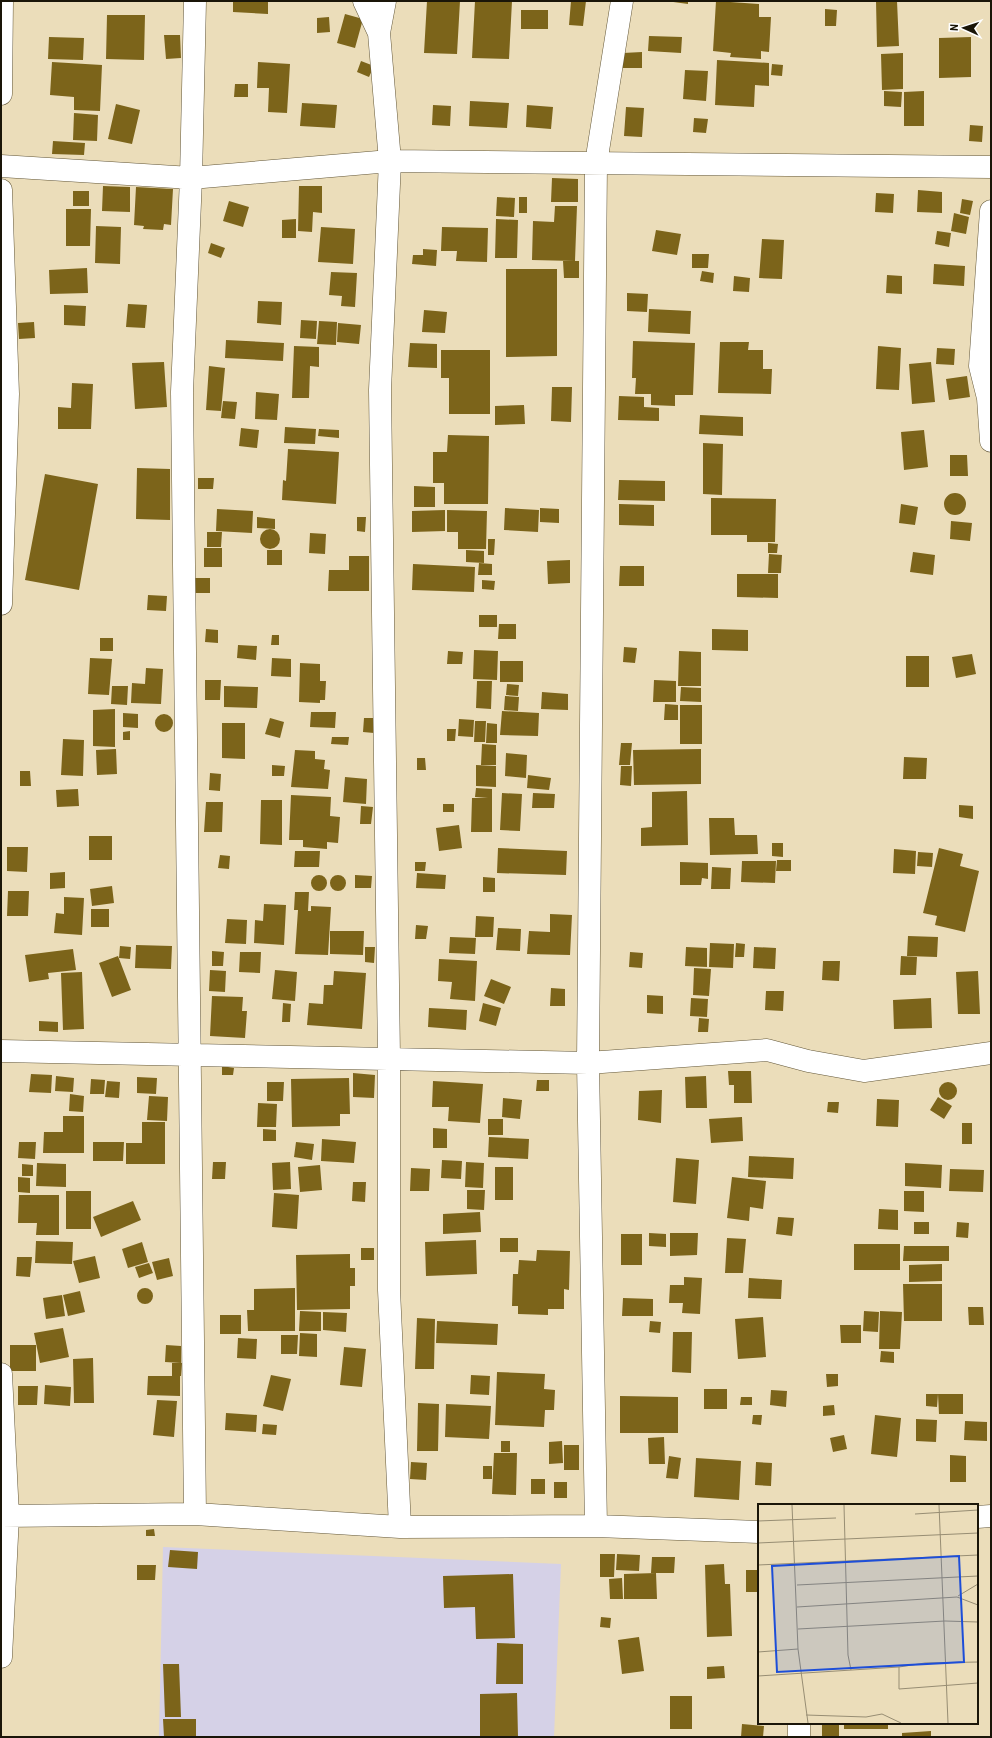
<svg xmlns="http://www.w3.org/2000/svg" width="992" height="1738" viewBox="0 0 992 1738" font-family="'Roboto Condensed',sans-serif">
<rect width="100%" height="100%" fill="#ebddba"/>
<!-- education -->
<path fill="#d5d1e7" d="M163,1547L561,1564L554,1737H159Z"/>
<!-- building -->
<path fill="#7c641a" d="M233,1H268V14L233,12Z
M427,1H460L457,54L424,53Z
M475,1H512L509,59L472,58Z
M571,1H586L583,26L569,25Z
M666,1H688V4Z
M716,1L759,4V17H771L769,52L761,51V59L730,57L731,53L713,51Z
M876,1H897L899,46L877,47Z
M825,9L837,10L836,26H825Z
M521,10H548V29H521Z
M345,14L363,19L355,48L337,43Z
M107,15H145L144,60L106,59Z
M329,17L330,32L317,33V18Z
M164,35H180L181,58L166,59Z
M649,36L682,37L681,53L648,51Z
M49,37L84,38L83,60L48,59Z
M971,37V77L939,78V38Z
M642,52V68H623V53Z
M903,53V89L882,90L881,54Z
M717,60L769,63V86L755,85L754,107L715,105Z
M361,61L374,66L369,77L357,72Z
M52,62L102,65L100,111L74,110V97L50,95Z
M258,62L290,64L287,113L268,112L269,88H257Z
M772,64L783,65L782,76L771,75Z
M685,70L708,71L706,101L683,99Z
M235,84H248V97H234Z
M884,91L902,92L901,107L884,106Z
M924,91V126H904V92Z
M470,101L509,103L507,128L469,126Z
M302,103L337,105L335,128L300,126Z
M116,104L140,110L132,144L108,139Z
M433,105L451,106L450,126L432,125Z
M527,105L553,107L551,129L526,127Z
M626,107L644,108L642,137L624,136Z
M74,113L98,115L97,141L73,140Z
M694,118L708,119L706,133L693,132Z
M970,125L983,126L982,142L969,141Z
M53,141L85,143L84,155L52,154Z
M552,178L578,179V202H551Z
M103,186L130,187V212L102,211Z
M299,186H322V213L313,212L312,232L298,231Z
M136,187L173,189L171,225L164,224L163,230L143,229L144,226L134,225Z
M918,190L942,192V213L917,212Z
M73,191H89V206H73Z
M876,193L894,194L893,213L875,212Z
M497,197L515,198L514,217L496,216Z
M519,197H527V213H519Z
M962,199L973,201L970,215L960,213Z
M229,201L249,207L243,227L223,221Z
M555,206H577L575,261L532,260L533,221L554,222Z
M66,209H91L90,246H66Z
M954,213L969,217L966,234L951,231Z
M296,219V238H282V220Z
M496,219L518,220L517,258H495Z
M96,226L121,227L120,264L95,263Z
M321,227L355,229L353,264L318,262Z
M442,227L488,228L487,262L456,261L457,251H441Z
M656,230L681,234L677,255L652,251Z
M937,231L951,233L949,247L935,244Z
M762,239L784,240L782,279L759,278Z
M211,243L225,248L221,258L208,253Z
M423,249L437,250L436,266L412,264L413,255H423Z
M692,254H709L708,268H692Z
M563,261H579V278H564Z
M934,264L965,266L964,286L933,284Z
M87,268L88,293L50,294L49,270Z
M506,269H557V356L506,357Z
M702,271L714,273L713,283L700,281Z
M331,272L357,273L355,307L341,306L342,296L329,295Z
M887,275L902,276V294L886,293Z
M734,276L750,278L749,292L733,291Z
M627,293L648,294L647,312L627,311Z
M258,301L282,302L281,325L257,323Z
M128,304L147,305L145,328L126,327Z
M64,305L86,306L85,326L64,325Z
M649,309L691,311L690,334L648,332Z
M424,310L447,312L445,333L422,332Z
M301,320L317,321L316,339L300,338Z
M319,321L337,322L336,345L317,344Z
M34,322L35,338L19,339L18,323Z
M338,323L361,325L359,344L337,342Z
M226,340L284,343L283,361L225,358Z
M633,341L695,343L693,395H675V406L651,405V394H635L636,378H632Z
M720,342H749L748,350H763V369H772L771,394L718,393Z
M410,343L437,344V368L408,367Z
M294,346L319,347V367L310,366L309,398H292Z
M878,346L901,348L899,390L876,389Z
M937,348L955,349L954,365L936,364Z
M441,350H490V414H449V378H441Z
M164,362L167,407L135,409L132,363Z
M931,362L935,402L912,404L909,364Z
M209,366L225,368L221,411L206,410Z
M967,376L970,397L949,400L946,379Z
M72,383L93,384L91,429H58V407L71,408Z
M552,387H572L571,422L551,421Z
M256,392L279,394L277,420L255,419Z
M619,396L644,397V407L659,408V421L618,420Z
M223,401L237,402L235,419L221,418Z
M524,405L525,424L495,425V406Z
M700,415L743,417V436L699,434Z
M285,427L316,429L315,444L284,443Z
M241,428L259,430L257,448L239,446Z
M319,429L339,430V438L318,436Z
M924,430L928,467L904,470L901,432Z
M448,435L489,436L488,504H444V483H433V452H447Z
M703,443L723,444L722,495L703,494Z
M288,449L339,452L336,504L282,500L283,480L286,481Z
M950,455H967L968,476H950Z
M137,468L170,469V520L136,519Z
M45,474L98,484L79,590L25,580Z
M198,478H214L213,489H198Z
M619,480L665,481V501L618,500Z
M414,486L435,487V507H414Z
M944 504a11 11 0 1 1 22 0a11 11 0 1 1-22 0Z
M711,498L776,499L775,542H747V535H711Z
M619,504L654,505V526L619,525Z
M901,504L918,507L915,525L899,523Z
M505,508L539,510L538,532L504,530Z
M540,508L559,509V523L540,522Z
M217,509L253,511L252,533L216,531Z
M445,510V531L412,532V511Z
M447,510L487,511L486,549H458V532H447Z
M257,517L275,519V529L257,528Z
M357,517H366L365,532L357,531Z
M951,521L972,523L970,541L950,539Z
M260 539a10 10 0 1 1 20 0a10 10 0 1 1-20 0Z
M207,532H222L221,547H207Z
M310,533L326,534L325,554L309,553Z
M488,539H495L494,555H488Z
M768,543L778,544L777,553H768Z
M204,548H222V567H204Z
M267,550H282V565H267Z
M466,550L484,551V563L466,562Z
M913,552L935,555L933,575L910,572Z
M769,554L782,555L781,573H768Z
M349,556H369V591H328L329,570H349Z
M570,560V583L548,584L547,561Z
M479,563L492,564V575H478Z
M413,564L475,567L474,592L412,590Z
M620,566H644V586H619Z
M737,574H778V598L737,597Z
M189,578H210V593H189Z
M482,580L495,581L494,590L482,589Z
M148,595L167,596L166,611L147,610Z
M479,615H497V627H479Z
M499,624H516V639H498Z
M206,629L218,630V643L205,642Z
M712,629L748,630V651L712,650Z
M272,635H279V645H271Z
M100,638H113V651H100Z
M238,645L257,646L256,660L237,658Z
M624,647L637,648L635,663L623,662Z
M474,650L498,651L497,680L473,679Z
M448,651L463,652L462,664H447Z
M679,651L701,652V686H678Z
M972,654L976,674L956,678L952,657Z
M906,656H929V687H906Z
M90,658L112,659L109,695L88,694Z
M272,658L291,659V677L271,676Z
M500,661H523V682H500Z
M300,663L320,664V681H326L325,700H320V703L299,702Z
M146,668L163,669L161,704L131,703L132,683L145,684Z
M205,680H221L220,700H205Z
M654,680L676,681V702H653Z
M477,681H492L491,709L476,708Z
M507,684L519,685L518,696L506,695Z
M112,686H128L127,705L111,704Z
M224,686L258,687L257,708L224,707Z
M681,687L701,688V702L680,701Z
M542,692L568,694V710L541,709Z
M505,696L519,697L518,711L504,710Z
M665,704L678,705V720H664Z
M680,705H702V744H680Z
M115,709V747L93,746V710Z
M502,711L539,713L538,736L500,735Z
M311,712H336L335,728L310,727Z
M123,713L138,714V728L123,727Z
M155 723a9 9 0 1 1 18 0a9 9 0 1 1-18 0Z
M270,718L284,722L280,738L265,734Z
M364,718H375L374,733L363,732Z
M459,719L474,720L473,737L458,736Z
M475,721H486L485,742H474Z
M222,723H245V759L222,758Z
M487,723L497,724V743H486Z
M447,729H456L455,741H447Z
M130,731V740H123V732Z
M332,737H349L348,745L331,744Z
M63,739L84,740L83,776L61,775Z
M621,743H632L630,765H619Z
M482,744L496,745V765H481Z
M116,749L117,774L97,775L96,750Z
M701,749V784L634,785L633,750Z
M295,750L315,751V759L325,760L324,769L330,770L328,789L291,787Z
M506,753L527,755L526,778L505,776Z
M904,757L927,758L926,779H903Z
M417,758H425L426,770H417Z
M272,765L285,766L284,776H272Z
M476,765L496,766V787L476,786Z
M621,766H632L631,786L620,785Z
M20,771H30L31,786H20Z
M210,773L221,774L220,791L209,790Z
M528,775L551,778L549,790L527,788Z
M345,777L367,779L366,804L343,802Z
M476,788L492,789V832H471L472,798H488L475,797Z
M78,789L79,806L57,807L56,790Z
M687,791L688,845L641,846V828L652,827V792Z
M502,793L522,794L520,831L500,830Z
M533,793L555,794L554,808H532Z
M291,795L331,797L330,816L340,817L338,843L327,842V849L303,847V840H289Z
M261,800H282V845L260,844Z
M206,802H223L222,832H204Z
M443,804H454V812H443Z
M959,805L973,806V819L959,817Z
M361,806L373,807L371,824H360Z
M709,818H734L735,835H757L758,854L710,855Z
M459,825L462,848L439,851L436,828Z
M89,836H112V860H89Z
M772,843H783V857L772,856Z
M7,847H28L27,872L7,871Z
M498,848L567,851L566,875L497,873Z
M939,848L963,854L960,866L979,871L965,932L935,925L937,916L923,913Z
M894,849L916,851L915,874L893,873Z
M295,851H320L319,867H294Z
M918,852L933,853L932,867L917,866Z
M220,855L230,856L229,869L218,868Z
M777,860H791V871H776Z
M742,861H776L775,883L741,882Z
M415,862H426L425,871H415Z
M680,862L708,863V879L702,878L701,885H680Z
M712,867L731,868L730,889H711Z
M65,872V888L50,889V873Z
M417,873L446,875L445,889L416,888Z
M311 883a8 8 0 1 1 16 0a8 8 0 1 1-16 0Z
M330 883a8 8 0 1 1 16 0a8 8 0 1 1-16 0Z
M355,875L372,876L371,888H355Z
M483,877L495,878V892H483Z
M112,886L114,903L92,906L90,889Z
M8,891H29L28,916H7Z
M295,892H309L308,911H311V906L331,907L328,955L295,954L298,910H294Z
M64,897L84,898L82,935L54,933L56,913L64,914Z
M264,904L286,905L284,945L254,943L255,920L263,921Z
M91,909H109V927H91Z
M550,914L572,915L570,955L527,954L529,931L550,932Z
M476,916L494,917L493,937H475Z
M227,919L247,920L246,944L225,943Z
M416,925L428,926L426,939H415Z
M498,928L521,929L520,951L496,950Z
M330,931H364L363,955L330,954Z
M908,936L938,937L937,957L907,956Z
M450,937L476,938L475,954L449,953Z
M710,943L734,944L733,968L709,967Z
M736,943L745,944L744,957H735Z
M136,945L172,946L171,969L135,968Z
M120,946L131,947L130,959L119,958Z
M365,947H375L374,963L365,962Z
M686,947L707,948V967L685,966Z
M754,947L776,948L775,969L753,968Z
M73,949L76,970L48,973L49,979L29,982L25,955Z
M212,951L224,952L223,966H212Z
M240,952H261L260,973L239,972Z
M630,952L643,953L642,968L629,967Z
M118,956L131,990L112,997L99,963Z
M901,956L917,957L916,975H900Z
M439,959L477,961L475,1001L450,999L452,982L438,981Z
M823,961H840L839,981L822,980Z
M694,968L711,969L709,996L693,995Z
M210,970L226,971L225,992L209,991Z
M275,970L297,972L295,1001L272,999Z
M334,971L366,973L362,1029L307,1025L309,1003L323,1004L324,985H333Z
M978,971L980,1014H958L956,972Z
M82,972L84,1029L63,1030L61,973Z
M491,979L511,987L504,1004L484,996Z
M551,988L565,989V1006H550Z
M766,991H784L783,1011L765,1010Z
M647,995L663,996V1014L647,1013Z
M212,996L243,997L242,1011H247L245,1038L210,1036Z
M691,998L708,999L707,1017L690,1016Z
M931,998L932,1028L894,1029L893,1000Z
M283,1003L291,1004L290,1022H282Z
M483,1003L501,1008L496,1026L479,1021Z
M429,1008L467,1010L466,1030L428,1027Z
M699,1018L709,1019L708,1032H698Z
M39,1021L58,1022V1032L39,1031Z
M222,1066L234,1068L233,1075H222Z
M728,1071H751L752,1103H734V1085H729Z
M353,1073L375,1075L374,1098L353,1097Z
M31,1074L52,1075L51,1093L29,1092Z
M56,1076L74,1078L73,1092L55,1091Z
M706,1076L707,1108H686L685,1077Z
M137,1077L157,1078L156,1094L137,1093Z
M349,1078L350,1114H340V1126L292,1127L291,1079Z
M91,1079L105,1080L104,1094H90Z
M537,1080H549V1091H536Z
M107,1081L120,1082L119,1098L105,1097Z
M433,1081L483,1084L480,1123L448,1121L449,1107H432Z
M939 1091a9 9 0 1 1 18 0a9 9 0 1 1-18 0Z
M267,1082H284L283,1101H267Z
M662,1090L661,1123L638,1120L639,1091Z
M70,1094L84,1096L83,1112L69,1111Z
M149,1096L168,1097L167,1121L147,1120Z
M938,1097L952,1106L944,1119L930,1110Z
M503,1098L522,1100L520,1119L502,1117Z
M877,1099L899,1100L898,1127L876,1126Z
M828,1102H839L838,1113L827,1112Z
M258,1103L277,1104L276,1127H257Z
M63,1116H84V1153H43L44,1132H63Z
M742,1117L743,1141L711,1143L709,1119Z
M488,1119H503V1135H488Z
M142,1122H165V1164H126V1143H142Z
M962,1123H972V1144H962Z
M433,1128L447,1129V1148H433Z
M263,1129L276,1130V1141H263Z
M489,1137L529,1139L528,1159L488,1157Z
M322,1139L356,1142L354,1163L321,1161Z
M19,1142H36L35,1159L18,1158Z
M93,1142H124L123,1161H93Z
M296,1142L314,1144L312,1160L294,1157Z
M749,1156L794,1158L793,1179L748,1177Z
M676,1158L699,1160L696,1204L673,1202Z
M442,1160L462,1161L461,1179L441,1178Z
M213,1162H226L225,1179H212Z
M290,1162L291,1189L273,1190L272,1163Z
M466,1162L484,1163L483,1188L465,1187Z
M37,1163L66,1164V1187L36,1186Z
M905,1163L942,1165L941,1188L905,1186Z
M22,1164L33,1165V1176H22Z
M320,1165L322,1190L300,1192L298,1167Z
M495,1167H513V1200H495Z
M411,1168L430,1169L429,1191H410Z
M950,1169L984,1170L983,1192L949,1191Z
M18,1177L30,1178V1193L18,1192Z
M732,1177L766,1181L763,1209L750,1207L749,1221L727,1218Z
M353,1182H366L365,1202L352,1201Z
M467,1190H485L484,1210L467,1209Z
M66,1191H91V1229H66Z
M904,1191H924V1212L904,1211Z
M274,1193L299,1195L297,1229L272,1227Z
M19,1195H59V1235H36L37,1223H18Z
M133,1201L141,1220L101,1237L93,1217Z
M879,1209L898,1210V1230L878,1229Z
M480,1212L481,1232L443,1234V1214Z
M778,1217L794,1218L792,1236L776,1234Z
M914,1222H929V1234H914Z
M957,1222L969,1223L968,1238L956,1237Z
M649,1233L666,1234V1247L649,1246Z
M670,1233H698L697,1255L670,1256Z
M621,1234H642V1265H621Z
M500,1238H518V1252H500Z
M727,1238L746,1239L743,1273H725Z
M476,1240L477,1274L426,1276L425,1242Z
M36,1241L73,1242L72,1264L35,1263Z
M142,1242L148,1262L128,1268L122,1249Z
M854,1244H900V1270H854Z
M904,1246H949V1261H903Z
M361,1248H374V1260H361Z
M537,1250L570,1251L569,1290L564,1289V1309H548V1315L518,1314V1306H512L513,1274H518L519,1260L536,1261Z
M350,1254V1268H355V1286H350V1309L297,1310L296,1255Z
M95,1256L100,1278L79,1283L73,1261Z
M17,1257H32L30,1277L16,1276Z
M169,1258L173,1276L157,1280L152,1262Z
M149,1263L153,1273L139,1278L135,1267Z
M942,1264V1281L909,1282V1265Z
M684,1277L702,1278L700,1314L682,1313L683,1303H669L670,1285H684Z
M749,1278L782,1280L781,1299L748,1298Z
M903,1284H942V1321H904Z
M137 1296a8 8 0 1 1 16 0a8 8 0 1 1-16 0Z
M295,1288V1331H248L247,1310H254V1289Z
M80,1291L85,1312L68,1316L63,1295Z
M62,1295L65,1316L46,1319L43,1298Z
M623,1298L653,1299V1316H622Z
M968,1307H983L984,1325H969Z
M300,1311L321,1312V1331H299Z
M864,1311L879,1312L878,1332L863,1331Z
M880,1311L902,1312L900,1349H879Z
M323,1312L347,1313L346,1332L323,1330Z
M220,1315H241V1334H220Z
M763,1317L766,1357L738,1359L735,1319Z
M417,1318L435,1319L434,1369H415Z
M437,1321L498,1324L497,1345L436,1343Z
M650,1321L661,1322L660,1333L649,1332Z
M840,1325H861V1343H841Z
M63,1328L69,1357L40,1363L34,1333Z
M673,1332H692L691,1373L672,1372Z
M300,1333L317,1334V1357L299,1356Z
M281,1335H298L297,1354H281Z
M238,1338L257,1339L256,1359L237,1358Z
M10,1345H36V1371H10Z
M166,1345L181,1346V1363L165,1362Z
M344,1347L366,1349L362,1387L340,1385Z
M881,1351L894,1352V1363L880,1362Z
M93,1358L94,1403H74L73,1359Z
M172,1363H182L181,1376H172Z
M497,1372L545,1374L544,1389L555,1390L554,1410H545L544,1427L495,1425Z
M826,1374H838V1386L827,1387Z
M271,1375L291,1379L283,1411L263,1406Z
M471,1375L490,1376L489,1395L470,1394Z
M148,1376H180V1396L147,1395Z
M45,1385L71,1387L70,1406L44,1404Z
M18,1386H38L37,1405H18Z
M704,1389H727V1409H704Z
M771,1390L787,1391L786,1407L770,1405Z
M926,1394H938L937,1407L926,1406Z
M938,1394H963V1414H939Z
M620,1396L678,1397V1433H620Z
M741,1397H752V1405H740Z
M157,1400L177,1401L174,1437L153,1435Z
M418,1403L439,1404L438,1451H417Z
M446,1404L491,1406L489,1439L445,1437Z
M834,1405L835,1415L823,1416V1406Z
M226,1413L257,1415L256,1432L225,1430Z
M753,1415H762L761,1425L752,1424Z
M875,1415L901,1418L897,1457L871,1454Z
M916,1419L937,1420L936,1442L916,1441Z
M965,1421L987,1422V1441L964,1440Z
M263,1424L277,1425L276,1435L262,1434Z
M844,1435L847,1449L833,1452L830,1438Z
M664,1437L665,1464H649L648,1438Z
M501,1441H510V1452H501Z
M562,1441L563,1463L549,1464V1442Z
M564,1445H579V1470H564Z
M494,1453H517L516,1495L492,1494Z
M950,1455L966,1456V1482H950Z
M669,1456L681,1458L678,1479L666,1478Z
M696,1458L741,1461L739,1500L694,1497Z
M411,1462L427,1463L426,1480L410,1479Z
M756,1462L772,1463L771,1486L755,1485Z
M483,1466H492V1479H483Z
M531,1479H545V1494H531Z
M554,1482H567V1498H554Z
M154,1529L155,1536H146V1530Z
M170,1550L198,1552L197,1569L168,1567Z
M600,1554H615L614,1577H600Z
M617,1554L640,1555L639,1571L616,1570Z
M652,1557H675L674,1573H651Z
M724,1564L725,1584H730L732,1636L707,1637L705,1565Z
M137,1565H156L155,1580H137Z
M746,1570H759V1592H746Z
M656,1573L657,1599H624V1574Z
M513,1574L515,1638L476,1639L475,1607L444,1608L443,1576Z
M622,1578L623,1599H610L609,1579Z
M601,1617L611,1618L610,1628L600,1627Z
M639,1637L644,1671L622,1674L618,1640Z
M497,1643L523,1644V1684H496Z
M163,1664H179L181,1717H165Z
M724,1666L725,1678L707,1679V1667Z
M517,1693L518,1737H480V1694Z
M670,1696H692V1729H670Z
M163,1719H196V1737H164Z
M822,1723H839V1737H822Z
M844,1723H888V1729H844Z
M742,1724L764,1726L763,1737H741Z
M931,1731V1737H902V1733Z"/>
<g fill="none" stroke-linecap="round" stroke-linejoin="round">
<!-- street casing -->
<g stroke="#635738" stroke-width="23">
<path id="street" d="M364,1L379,33
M385,1L379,33L390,161L380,390L389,1058V1290L400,1527
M1,94L2,1
M1,166L191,178L390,161L991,167
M1,190L8,394L1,604
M991,211L980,366L988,398L991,441
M1,1051L588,1063L767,1050L808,1061L864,1071L991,1053
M1,1374L8,1516L1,1657
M195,1514L182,392L191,178L195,1
M1,1516L195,1514L400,1527L596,1526L759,1532
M977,1517L991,1516
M596,1526L588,1063L596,163L622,1
M799,1723V1737"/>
</g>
<!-- street -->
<use href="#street" stroke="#fff" stroke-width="22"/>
</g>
<!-- overview -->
<g transform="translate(758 1504)">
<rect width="220" height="220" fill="#ebddba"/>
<path fill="none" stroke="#978d73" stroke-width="1" d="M34,1L40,145L50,219M86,1L90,151L93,166M181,1L190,219M157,10L220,6M0,17L78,14M0,39L220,29M0,61L220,51M39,81L220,72M200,92L220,80M39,103L199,93L220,101M40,125L187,117L220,118M0,148L40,145M141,163L167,159L220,158M0,172L141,163V185L220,179M48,211L108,213L124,210L143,219"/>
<path fill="#1d4ed8" fill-opacity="0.15" stroke="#1d4ed8" stroke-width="2" d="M201,52L206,158L19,168L14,62Z"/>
<rect width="220" height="220" fill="none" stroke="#1a1508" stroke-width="2"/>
</g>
<!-- border -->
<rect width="992" height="1738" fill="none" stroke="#1a1508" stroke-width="4"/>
<!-- north arrow -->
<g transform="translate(964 28) rotate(273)" stroke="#ffffff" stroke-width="3" paint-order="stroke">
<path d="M0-3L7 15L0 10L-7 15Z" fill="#1a1508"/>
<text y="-6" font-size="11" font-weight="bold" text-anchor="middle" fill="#1a1508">N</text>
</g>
</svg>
